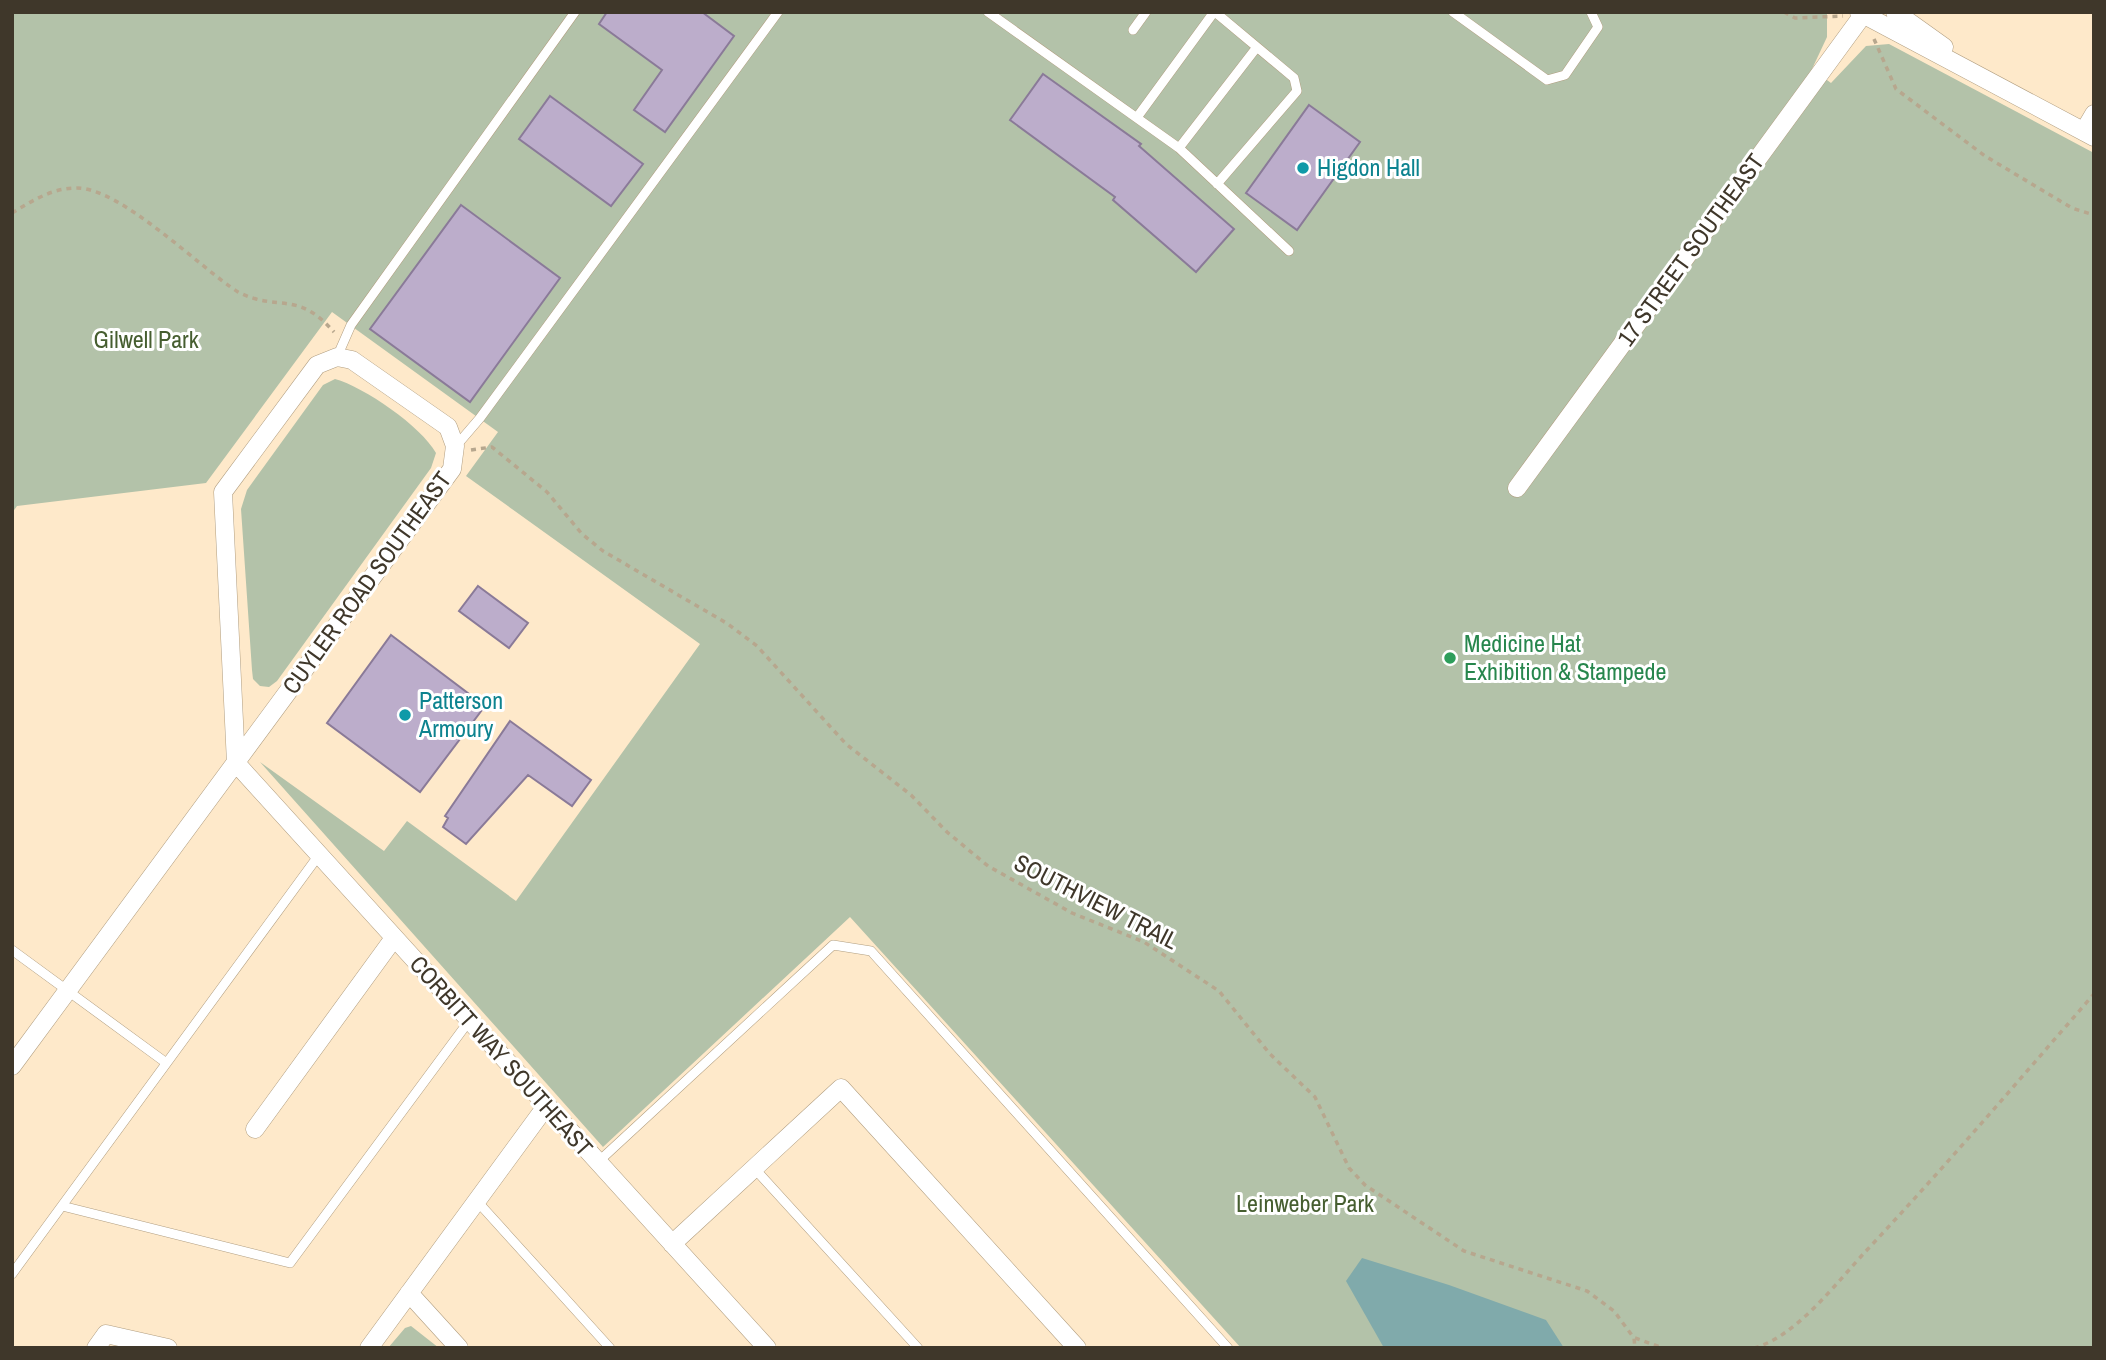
<svg xmlns="http://www.w3.org/2000/svg" width="2106" height="1360" viewBox="0 0 2106 1360" font-family="'Archivo Narrow',sans-serif">
<rect width="100%" height="100%" fill="#fee9ca"/>
<!-- green -->
<path fill="#b3c2a9" d="M12,12H1827V37L1812,69L1831,83L1866,46L1889,44L2094,153V1348H1241L850,917L603,1147L260,762L384,851L407,821L516,901L700,644L466,476L498,432L332,312L206,483L17,506L12,513Z
M335,379C364,387 421,426 436,453L431,468L277,681L269,687L260,686L253,679L252,670L241,509L247,490L323,385Z
M411,1326L439,1348H388L405,1328Z"/>
<!-- water -->
<path fill="#80aaab" d="M1362,1258L1449,1285L1546,1320L1564,1348H1384L1346,1281Z"/>
<!-- building -->
<path fill="#bcadcb" stroke="#8a7a98" stroke-width="2" d="M607,12H702L734,36L665,132L634,110L662,70L599,24Z
M1043,74L1141,144L1139,146L1234,229L1196,272L1113,200L1115,197L1010,120Z
M550,96L643,164L611,206L519,139Z
M1309,105L1360,142L1297,230L1246,193Z
M461,205L560,278L470,402L370,329Z
M478,586L528,623L509,648L459,611Z
M391,635L485,706L420,792L327,723Z
M510,721L591,780L572,806L528,775L466,844L443,827L448,818L445,816Z"/>
<g fill="none" stroke-linecap="round" stroke-linejoin="round">
<!-- service casing -->
<g stroke="#b19e80" stroke-width="10">
<path id="service" d="M988,12L1179,148L1289,251
M1215,12L1294,78L1297,91L1217,184
M1453,12L1547,80L1565,75L1598,27L1591,12
M1133,30L1146,12
M1138,116L1214,12
M1179,148L1257,47
M337,357L351,325L575,12
M456,446L480,418L778,12
M12,950L165,1062
M598,1162L833,945L871,951L1228,1348
M754,1168L918,1348
M476,1200L610,1348
M62,1206L290,1263L469,1021
M12,1274L319,855"/>
</g>
<!-- minor casing -->
<g stroke="#b19e80" stroke-width="19">
<path id="minor" d="M1859,12L2094,137
M1895,12L1944,47
M2084,131L2094,114
M1517,488L1865,12
M236,763L767,1348
M12,1066L452,469L455,446L448,427L352,360L337,357L317,365L223,492L236,763
M255,1129L394,938
M672,1244L841,1088L1077,1348
M409,1293L459,1348
M96,1348L106,1334L168,1348
M369,1348L547,1105"/>
</g>
<!-- path -->
<path stroke="#b7a78e" stroke-width="3.5" stroke-dasharray="5 5" stroke-linecap="butt" d="M1784,12L1795,18L1843,16
M1874,39L1896,89L1985,156L2072,208L2094,215
M12,213C32,201 52,188 76,188C120,187 199,267 238,292C280,313 296,289 334,332
M471,450L492,447L547,492L582,534L603,551L728,624L757,646L846,744L911,795L947,832L988,866L1072,913L1144,942L1219,991L1270,1054L1315,1097L1349,1168L1365,1185L1464,1251L1587,1291L1614,1311L1634,1338L1635,1348
M1635,1338L1663,1348
M1754,1348C1796,1337 1837,1282 1866,1251C1945,1167 2019,1080 2094,994"/>
<!-- service -->
<use href="#service" stroke="#fff" stroke-width="9"/>
<!-- minor -->
<use href="#minor" stroke="#fff" stroke-width="18"/>
</g>
<!-- markers -->
<g fill="#0f9aa8" stroke="#fff" stroke-width="2.5">
<circle cx="1303" cy="168" r="7"/>
<circle cx="405" cy="715" r="7"/>
</g>
<circle fill="#2e9e5b" stroke="#fff" stroke-width="2.5" cx="1450" cy="658" r="7"/>
<g text-anchor="middle" stroke-width="6" stroke-linejoin="round" paint-order="stroke">
<!-- culture labels -->
<g font-size="24" fill="#0d838f" stroke="#fff" text-anchor="start">
<text x="1317" y="176">Higdon Hall</text>
<text x="419" y="709">Patterson<tspan x="419" dy="28">Armoury</tspan></text>
</g>
<!-- street labels -->
<g font-size="24" fill="#3f372a" stroke="#fff">
<text transform="translate(1691 250) rotate(-54)" y="8">17 STREET SOUTHEAST</text>
<text transform="translate(367 583) rotate(-54)" y="8">CUYLER ROAD SOUTHEAST</text>
<text transform="translate(1096 902) rotate(27)" y="8">SOUTHVIEW TRAIL</text>
<text transform="translate(501 1056) rotate(48)" y="8">CORBITT WAY SOUTHEAST</text>
</g>
<!-- park labels -->
<g font-size="24" fill="#465e30" stroke="#fff">
<text x="146" y="348">Gilwell Park</text>
<text x="1305" y="1212">Leinweber Park</text>
</g>
<!-- leisure labels -->
<g font-size="24" fill="#27864d" stroke="#fff" text-anchor="start">
<text x="1464" y="652">Medicine Hat<tspan x="1464" dy="28">Exhibition &amp; Stampede</tspan></text>
</g>
</g>
<!-- border -->
<rect width="2106" height="1360" fill="none" stroke="#3f372a" stroke-width="28"/>
</svg>
